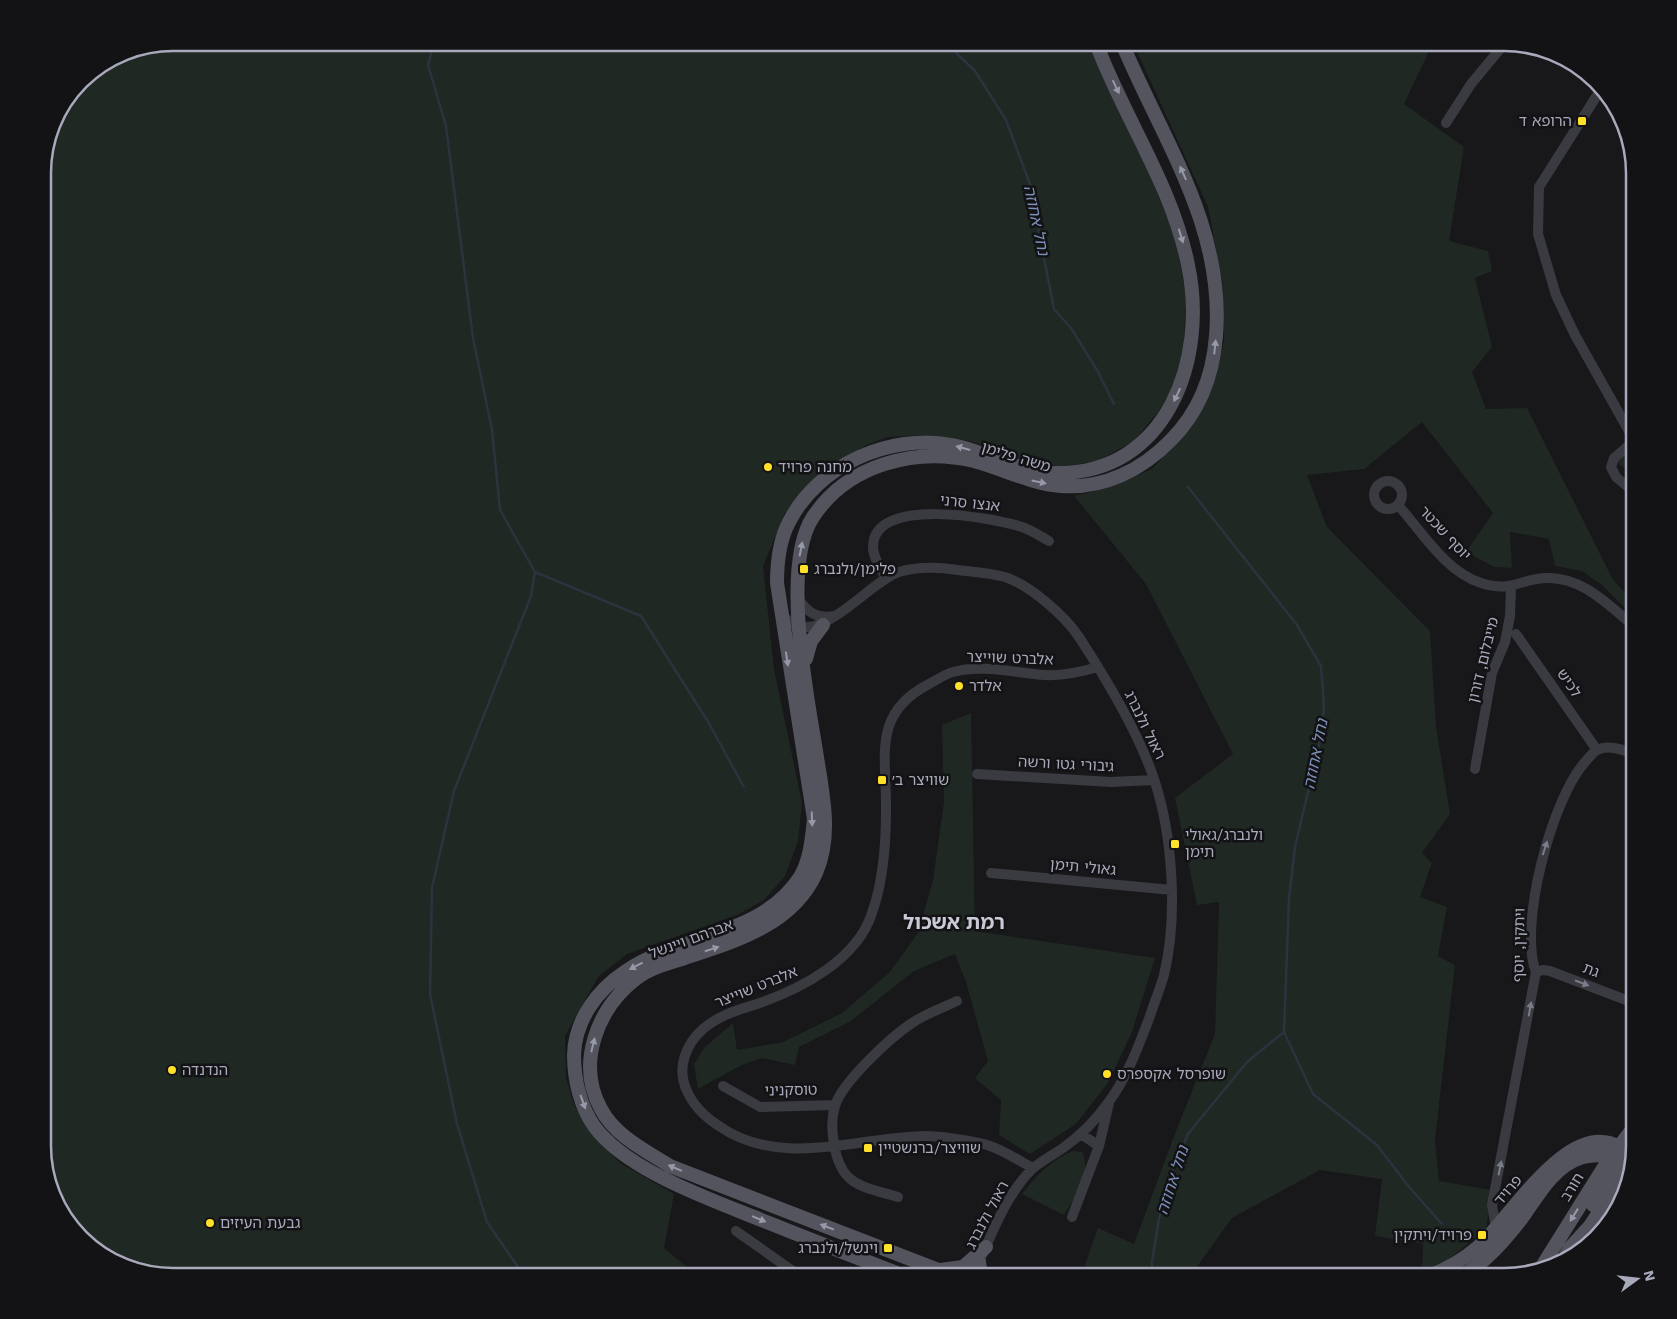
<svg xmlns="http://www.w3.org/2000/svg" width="1677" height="1319" viewBox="0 0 1677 1319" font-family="'Work Sans','Noto Sans Hebrew',sans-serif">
<rect width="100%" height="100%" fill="#18171a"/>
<!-- green -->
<path fill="#1f2822" d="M173,43H1089L1137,144L1175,236L1186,295L1184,346L1176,384L1158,412L1134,441L1097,461L1063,467L1022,459L970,441L923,435L888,437L866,445L816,481L785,513L763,566L774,669L802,803L798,841L785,876L764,900L737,915L627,954L598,977L565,1036L566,1078L574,1104L590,1131L620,1163L674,1194L664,1248L698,1276H173L123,1267L87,1244L56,1204L43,1154V164L56,115L87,75L123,52Z
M1133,43H1433L1404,104L1464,147L1449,241L1488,251L1492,271L1475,278L1492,347L1472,372L1486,409L1527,408L1612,578L1634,603V617L1602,585L1582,571L1555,566L1549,539L1510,532L1512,568L1494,567L1466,552L1493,513L1422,422L1364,469L1307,475L1327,527L1430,631L1436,726L1450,814L1422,853L1432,863L1420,897L1447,907L1438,956L1455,965L1435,1140L1439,1181L1492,1190L1486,1229L1448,1260L1422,1273L1423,1244L1375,1236L1382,1179L1320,1170L1232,1218L1196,1268L1193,1276H1081L1098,1228L1134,1244L1174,1136L1215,1034L1219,902L1197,905L1175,798L1233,754L1146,584L1074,496L1111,487L1152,469L1193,424L1213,383L1224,341L1223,285L1208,207Z
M1634,444V476L1620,465L1616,459Z
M971,713L975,931L1155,958L1132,1032L1108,1083L1076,1124L1030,1154L999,1135L1001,1100L975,1078L988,1061L966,982L955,954L914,971L851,1021L799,1047L795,1065L762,1058L742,1065L698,1089L694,1064L705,1047L733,1023L737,1050L783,1042L842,1013L889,973L918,933L933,880L944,802L942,725Z
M1073,1151L1082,1152C1093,1174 1075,1197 1064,1215L1022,1194C1036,1176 1052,1159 1073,1151Z"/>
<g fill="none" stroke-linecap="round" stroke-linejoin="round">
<!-- stream -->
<path stroke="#2c333f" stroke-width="2.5" d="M434,43L428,65L446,126L473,338L492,430L500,510L535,572L531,596L454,791L432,888L430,994L457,1124L487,1222L524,1276
M946,43L975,71L1006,120L1034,195L1040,238L1054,309L1071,328L1097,370L1114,404
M1188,487L1297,625L1321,666L1324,708L1320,741L1295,847L1289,898L1284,1032L1313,1094L1377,1145L1409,1187L1442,1224
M535,572L641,616L707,720L744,787
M1152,1276V1262L1159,1219L1174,1166L1188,1134L1247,1062L1284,1032"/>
<!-- minor -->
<path stroke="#3a3a41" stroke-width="10" d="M1601,89L1539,187L1538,234L1556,295L1575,335L1634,440
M1446,123L1471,84L1505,43
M1374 495a14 14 0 1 1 28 0a14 14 0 1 1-28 0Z
M1634,492L1616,477L1611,467L1614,458L1634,441
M1398,505C1422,532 1445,571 1481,583C1512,593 1520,579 1545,578C1582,576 1608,605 1634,626
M886,578C881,569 873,558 873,547C873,495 994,518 1022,527C1031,530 1040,536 1049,541
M798,598C807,612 816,619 834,616
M782,614C813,657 867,582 899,572C918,566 939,567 958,570C973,572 990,573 1005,577C1030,585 1065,616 1079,637C1107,680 1138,731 1154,779C1173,836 1178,917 1164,975C1160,989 1154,1003 1150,1016C1139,1045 1127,1078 1108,1103C1096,1120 1080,1136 1063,1148C1053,1155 1041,1161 1032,1169C1004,1197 989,1241 973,1276
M1516,634L1597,750
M1475,769L1492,673L1505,642L1510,616L1511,587
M977,774L1111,782L1154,780
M991,873L1172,890
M1536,972L1543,970L1550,971L1634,1003
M723,1086L760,1107L835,1105
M1099,1146L1109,1103
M1033,1168C1019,1161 1005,1151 990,1146C977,1141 939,1136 925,1136C858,1137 780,1169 719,1126C705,1117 694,1107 687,1091C676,1068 686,1044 703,1029C719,1015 738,1010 757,1004C801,989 857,960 872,913C883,882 886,844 886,811C887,756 871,714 929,684C937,680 945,674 953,672C982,664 1016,673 1045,675C1063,676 1081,672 1098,667
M898,1197C861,1186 841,1186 834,1144C832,1130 831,1119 835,1106C842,1082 891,1037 912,1023C925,1014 942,1008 957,1001
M1072,1217L1099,1146L1081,1134
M1496,1229L1492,1205L1536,972C1518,926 1552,797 1586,761C1589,758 1593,752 1597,750C1609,744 1623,750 1634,754
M736,1231L800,1276"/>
<!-- major -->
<path stroke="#53545e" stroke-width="14" d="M806,659L811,641L823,625
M1593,1205L1623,1155L1620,1148
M979,1262L981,1276
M1562,1263L1570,1248L1590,1226L1632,1162
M1541,1268L1606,1164L1634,1127
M940,1270L963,1267L986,1247
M905,1276C860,1259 814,1241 769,1223C718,1202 627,1172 594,1126C580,1106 574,1079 574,1055C575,1020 597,990 626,971C681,934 761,937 800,877C810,861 812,838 814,819L777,583C777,563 779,541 789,522C818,465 890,433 952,445C986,451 1019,472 1055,473C1167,475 1208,359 1188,265C1172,185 1124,118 1096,43
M954,1276L670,1166C646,1151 615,1136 601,1109C576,1064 597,1008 637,978C650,968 666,964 682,959C733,942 792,926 816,873C833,834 822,791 816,751C807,695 781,565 813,517C848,464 916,447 974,461C1004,469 1031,484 1061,486C1104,489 1142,470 1171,440C1199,412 1213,375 1216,336C1225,227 1162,139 1122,43
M1330,1276H1343
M1429,1276C1447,1269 1463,1260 1478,1247C1510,1219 1568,1118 1619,1147
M1462,1276C1486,1262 1505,1240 1522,1218C1537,1197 1554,1166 1580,1158C1597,1152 1615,1157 1633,1155"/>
</g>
<!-- one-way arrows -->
<defs><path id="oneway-solid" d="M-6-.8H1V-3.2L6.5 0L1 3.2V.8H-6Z" transform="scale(1.25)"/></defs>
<g fill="#9799a8">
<use href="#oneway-solid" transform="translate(1116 87) rotate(64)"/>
<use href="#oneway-solid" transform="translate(1183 173) rotate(-114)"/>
<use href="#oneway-solid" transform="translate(1181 236) rotate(73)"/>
<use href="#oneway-solid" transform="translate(1215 347) rotate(-84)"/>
<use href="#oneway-solid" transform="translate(1177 395) rotate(115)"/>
<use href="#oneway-solid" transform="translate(963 448) rotate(-165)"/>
<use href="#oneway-solid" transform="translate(1039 482) rotate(12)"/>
<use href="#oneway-solid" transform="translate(801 549) rotate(-79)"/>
<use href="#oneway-solid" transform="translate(787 659) rotate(81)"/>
<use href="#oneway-solid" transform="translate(812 819) rotate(88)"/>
<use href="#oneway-solid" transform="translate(712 949) rotate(-18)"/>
<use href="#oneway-solid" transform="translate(636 966) rotate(153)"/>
<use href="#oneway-solid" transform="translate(593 1045) rotate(-76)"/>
<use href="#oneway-solid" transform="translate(583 1102) rotate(70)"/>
<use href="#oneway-solid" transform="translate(675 1168) rotate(-157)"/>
<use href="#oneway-solid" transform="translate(1574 1215) rotate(122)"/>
<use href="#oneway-solid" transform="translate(759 1219) rotate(22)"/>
<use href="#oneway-solid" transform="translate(827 1227) rotate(-159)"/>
</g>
<g fill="#7c7d8a">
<use href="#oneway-solid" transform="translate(1545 848) rotate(-72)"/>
<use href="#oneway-solid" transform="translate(1582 983) rotate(21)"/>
<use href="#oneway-solid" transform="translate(1530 1009) rotate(-80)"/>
<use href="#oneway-solid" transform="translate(1500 1168) rotate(-79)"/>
</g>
<!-- markers -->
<g fill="#ffe12a" stroke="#131215" stroke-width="2">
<rect x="1577" y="116" width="10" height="10" rx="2.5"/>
<circle cx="768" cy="467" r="5"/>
<rect x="799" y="564" width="10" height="10" rx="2.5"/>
<circle cx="959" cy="686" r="5"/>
<rect x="877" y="775" width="10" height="10" rx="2.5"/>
<rect x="1170" y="839" width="10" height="10" rx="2.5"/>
<circle cx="172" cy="1070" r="5"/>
<circle cx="1107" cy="1074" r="5"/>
<rect x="863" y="1143" width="10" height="10" rx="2.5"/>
<circle cx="210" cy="1223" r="5"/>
<rect x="1477" y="1230" width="10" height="10" rx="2.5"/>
<rect x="883" y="1243" width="10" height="10" rx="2.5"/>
</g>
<g text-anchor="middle" stroke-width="5" stroke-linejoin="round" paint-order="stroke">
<!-- poi labels -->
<g font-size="15" fill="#a8aabb" stroke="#131215" text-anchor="start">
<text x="1572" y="126" text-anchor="end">הרופא ד</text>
<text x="778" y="472">מחנה פרויד</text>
<text x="814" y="574">פלימן/ולנברג</text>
<text x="969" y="691">אלדר</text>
<text x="892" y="785">שוויצר ב׳</text>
<text x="1185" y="840">ולנברג/גאולי<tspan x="1185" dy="17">תימן</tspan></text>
<text x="182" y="1075">הנדנדה</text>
<text x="1117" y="1079">שופרסל אקספרס</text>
<text x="878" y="1153">שוויצר/ברנשטיין</text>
<text x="220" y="1228">גבעת העיזים</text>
<text x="1472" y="1240" text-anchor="end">פרויד/ויתקין</text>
<text x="878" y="1253" text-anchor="end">וינשל/ולנברג</text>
</g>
<!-- street labels -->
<g font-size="15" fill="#a8aabb" stroke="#131215">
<text transform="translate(1016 457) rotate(17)" y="5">משה פלימן</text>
<text transform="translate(970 503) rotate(6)" y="5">אנצו סרני</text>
<text transform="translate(1445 533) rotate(47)" y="5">יוסף שכטר</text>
<text transform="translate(1010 658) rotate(2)" y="5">אלברט שוייצר</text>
<text transform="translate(1483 660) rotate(-76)" y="5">מייבלום, דורון</text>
<text transform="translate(1569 683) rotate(55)" y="5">לכיש</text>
<text transform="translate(1145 725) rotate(64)" y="5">ראול ולנברג</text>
<text transform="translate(1066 764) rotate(3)" y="5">גיבורי גטו ורשה</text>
<text transform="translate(1083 867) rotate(5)" y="5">גאולי תימן</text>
<text transform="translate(691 939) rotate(-20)" y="5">אברהם ויינשל</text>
<text transform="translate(1519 945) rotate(-89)" y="5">ויתקין, יוסף</text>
<text transform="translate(1591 970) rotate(21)" y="5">גת</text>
<text transform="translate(756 987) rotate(-22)" y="5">אלברט שוייצר</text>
<text transform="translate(791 1090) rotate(-1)" y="5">טוסקניני</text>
<text transform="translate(1572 1187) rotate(-58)" y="5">חורב</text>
<text transform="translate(1508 1190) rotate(-50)" y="5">פרויד</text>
<text transform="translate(987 1215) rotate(-62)" y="5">ראול ולנברג</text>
</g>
<!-- water labels -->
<g font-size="16" font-style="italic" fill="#7c90b9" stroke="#131215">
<text transform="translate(1037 220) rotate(78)" y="6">נחל אחוזה</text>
<text transform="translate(1315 754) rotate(-79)" y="6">נחל אחוזה</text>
<text transform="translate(1172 1180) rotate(-72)" y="6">נחל אחוזה</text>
</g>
<!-- district labels -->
<g font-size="20" font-weight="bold" fill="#cacad6" stroke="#131215">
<text x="954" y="929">רמת אשכול</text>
</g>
</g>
<!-- crop -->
<path d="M0 0H1677V1319H0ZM173 51H1504A122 122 0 0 1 1626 173V1146A122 122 0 0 1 1504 1268H173A122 122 0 0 1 51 1146V173A122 122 0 0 1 173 51Z" fill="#131215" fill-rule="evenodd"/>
<path fill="none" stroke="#a8aabb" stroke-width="2.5" d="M173 51H1504A122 122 0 0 1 1626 173V1146A122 122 0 0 1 1504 1268H173A122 122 0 0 1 51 1146V173A122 122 0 0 1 173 51Z"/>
<!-- north arrow -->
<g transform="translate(1637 1279) rotate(75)" stroke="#131215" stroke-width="4" paint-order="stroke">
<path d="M0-4L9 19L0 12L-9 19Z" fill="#a8aabb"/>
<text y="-8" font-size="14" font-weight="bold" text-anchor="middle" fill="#a8aabb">N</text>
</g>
</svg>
